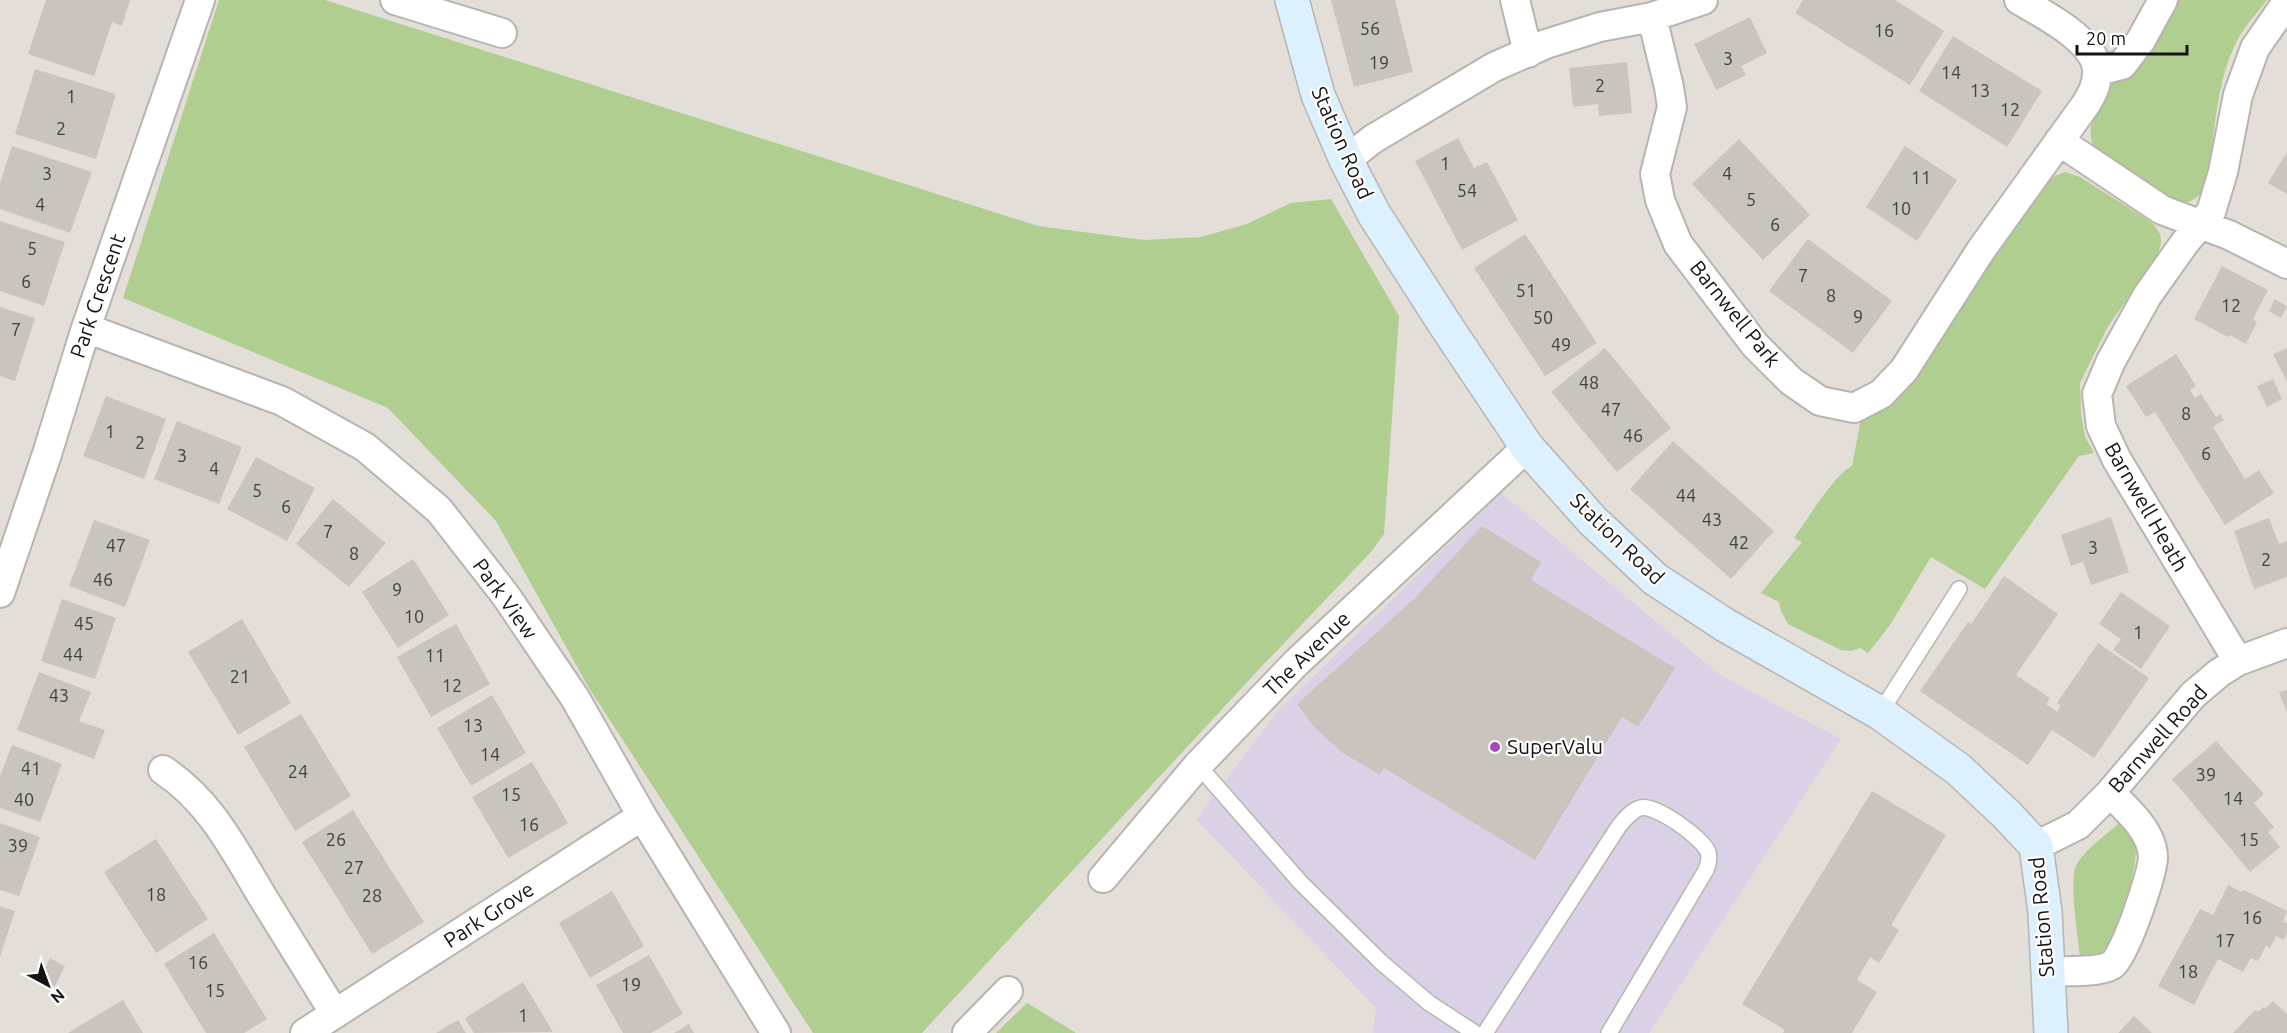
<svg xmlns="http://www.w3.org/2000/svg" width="2287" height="1033" viewBox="0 0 2287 1033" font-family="Ubuntu,sans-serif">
<rect width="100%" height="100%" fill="#e4ded9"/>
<!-- commercial -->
<path fill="#dad1e6" d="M1501,493L1720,675L1841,739L1649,1033H1373L1376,1008L1196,819L1279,710Z"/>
<!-- green -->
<path fill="#afce8f" d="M219,0H325L1038,226L1144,240L1201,237L1247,224L1291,203L1331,199L1399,316L1384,534L1371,552L1262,666L922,1033H813L589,688L496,521L388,408L123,298Z
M2177,0H2267C2256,14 2242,29 2235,45C2213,92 2216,141 2204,190C2199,195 2194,201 2186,202C2174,203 2101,159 2095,149C2091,143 2090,133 2091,126C2093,119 2106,90 2111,85C2122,75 2134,74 2145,61C2156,48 2169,17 2177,0Z
M2065,172L2080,177L2148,220C2162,231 2164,240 2157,256L2107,328L2080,383L2081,413L2085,437L2094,453L2079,456L1985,589L1931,557L1890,625L1868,653L1860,648L1851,651L1841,650L1788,624L1781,611L1779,602L1761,593L1802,542L1794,538C1807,520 1834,475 1852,466L1861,419C1886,407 1900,399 1918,377L1987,265L2042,186L2055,176Z
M2119,823C2124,828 2132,834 2134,841C2143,862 2115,933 2104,954L2080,956C2078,937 2069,882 2076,866C2082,852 2107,834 2119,823Z
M1027,1003L1076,1033H996Z"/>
<!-- building -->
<path fill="#cac4bf" d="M46,0H130L122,26L112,22L94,76L28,54Z
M1331,0H1395L1413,72L1354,87Z
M1803,0H1895L1944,31L1910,85L1795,13Z
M1750,17L1767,53L1741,66L1746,75L1716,90L1694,44Z
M1953,36L2042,91L2007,147L1919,91Z
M1627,62L1632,113L1599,116L1598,104L1573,107L1569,68Z
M35,69L116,94L96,159L15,134Z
M1458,138L1474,168L1487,162L1518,220L1462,250L1415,161Z
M1739,139L1810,215L1763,260L1692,184Z
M12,146L92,172L70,233L0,209V183Z
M1905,146L1957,180L1917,241L1866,207Z
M2287,152V194L2268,183Z
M0,221L65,242L44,306L0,291Z
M1525,234L1597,343L1545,376L1474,268Z
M1808,239L1892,301L1853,353L1769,291Z
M2222,266L2268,290L2253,319L2257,322L2246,344L2230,335L2228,337L2194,319Z
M2275,299L2287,306L2281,318L2269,311Z
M0,307L35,318L15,381L0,376Z
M1605,348L1671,428L1617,472L1551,392Z
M2287,348V382L2273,354Z
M2176,354L2196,386L2190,390L2195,398L2201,394L2216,417L2220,414L2224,420L2213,427L2245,479L2259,470L2274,493L2225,525L2155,412L2146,417L2126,386Z
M2273,379L2282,399L2267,407L2257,386Z
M106,396L166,419L144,479L83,456Z
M177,421L242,447L219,504L154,479Z
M1673,441L1774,531L1731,579L1630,489Z
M256,457L315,488L287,541L227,509Z
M333,499L386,543L349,587L296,544Z
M2111,517L2129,572L2091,585L2083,562L2071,566L2061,535Z
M2269,518L2279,544L2287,541V577L2254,589L2234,531Z
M94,520L150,540L125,607L69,586Z
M1482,526L1541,562L1531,580L1675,668L1638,727L1622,717L1535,860L1384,768L1380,775L1343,753L1315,728L1297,704L1415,598Z
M413,559L449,615L398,648L362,592Z
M2004,576L2058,614L2016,675L2050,698L2046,704L2057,712L2061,706L2057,703L2098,643L2149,678L2094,758L2052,730L2028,765L1920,691L1968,622L1971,624Z
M2121,592L2170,626L2141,669L2113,650L2121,639L2099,624Z
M62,599L116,618L95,679L41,661Z
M242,619L291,703L238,735L188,652Z
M456,624L490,684L431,717L397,657Z
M39,672L91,692L79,721L105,730L94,759L17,730Z
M2287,690V713L2279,692Z
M492,695L526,753L471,786L437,728Z
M301,714L351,796L295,831L244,747Z
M2216,741L2264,794L2254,803L2274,827L2268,832L2280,847L2250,872L2172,779Z
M12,745L62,764L40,822L0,808V776Z
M532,762L568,823L508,858L472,797Z
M1872,791L1946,835L1891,925L1899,930L1879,963L1870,957L1857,980L1877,992L1852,1033H1783L1785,1030L1742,1004Z
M353,810L424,922L372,954L302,842Z
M0,823L40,837L19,896L0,890Z
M156,839L208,919L156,953L104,872Z
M2228,885L2242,892L2244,890L2287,911L2283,922L2287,923V933L2284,940L2276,936L2270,948L2266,946L2258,961L2251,958L2243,972L2218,959L2194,1005L2158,986L2200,909L2213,915Z
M612,891L644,946L590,978L559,923Z
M0,906L15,911L0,957Z
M214,933L267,1019L244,1033H206L164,964Z
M649,955L683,1014L651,1033H623L596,985Z
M50,958L65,966L55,986L40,978Z
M523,982L553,1032L474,1033L465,1018Z
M123,1000L143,1033H68L94,1017Z
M2273,1001L2287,1014V1033H2233L2255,1010L2258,1012L2263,1007L2265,1009Z
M2134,1016L2152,1033H2118Z
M458,1020L466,1033H436Z
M689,1024L694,1033H674Z"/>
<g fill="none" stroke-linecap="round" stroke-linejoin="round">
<!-- lane casing -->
<g stroke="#b9b4af" stroke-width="18">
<path id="lane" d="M1880,713L1959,589
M1198,765L1300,882L1381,962L1429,1003L1475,1033
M1485,1033L1619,826C1625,819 1631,811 1640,808C1654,803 1703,838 1708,852C1710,858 1708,865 1706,870L1609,1033"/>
</g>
<!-- street casing -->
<g stroke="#b9b4af" stroke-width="32">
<path id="street" d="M395,0L502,33
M1515,0L1528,53
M1652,17L1669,87L1672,107L1655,174L1660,200L1678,244L1755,345L1791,381L1820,401L1854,408L1881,394L1904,370L1981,250L2086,104C2092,94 2097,85 2097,73C2099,42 2043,14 2019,0
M2098,71L2122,65L2141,40L2163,0
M2059,141L2162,210L2229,235L2287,264
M1346,160L1373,139L1494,67L1546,44L1600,27L1652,17L1703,0
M86,328L282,401L365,447L439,510L506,596L575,698L642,816L776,1033
M0,593L47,454L86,328L200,0
M2238,661L2117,460L2101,426L2097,394L2111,361L2147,296L2186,241L2211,212L2223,172L2238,95L2255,48L2287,2
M163,770C211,802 233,848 262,896C286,935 311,975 335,1014
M2036,846L2078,825L2110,793L2193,695L2219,673L2238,661L2287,643
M1103,878L1198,765L1296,663L1527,447
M2048,971C2063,971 2099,973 2112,965C2125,956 2152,875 2153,858C2153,832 2127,809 2110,793
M305,1033L642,816
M967,1033L1008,991"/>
</g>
<!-- secondary casing -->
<g stroke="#b9b4af" stroke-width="36">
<path id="secondary" d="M1292,0L1318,95L1346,160L1374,214L1446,326L1527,447L1592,520L1655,579L1725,625L1880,713L1958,769L2007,815L2036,846L2045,912L2051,1033"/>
</g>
<!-- lane -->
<use href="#lane" stroke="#fff" stroke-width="15"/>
<!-- street -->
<use href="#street" stroke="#fff" stroke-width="28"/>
<!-- secondary -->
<use href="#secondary" stroke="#dcf0fe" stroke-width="33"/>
</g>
<!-- markers -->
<circle fill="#a24cba" stroke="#fff" stroke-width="2" cx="1495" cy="747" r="6"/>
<g text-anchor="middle" stroke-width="4.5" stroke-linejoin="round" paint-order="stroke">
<!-- number labels -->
<g font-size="18" fill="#42403d">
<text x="1370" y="35">56</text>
<text x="1884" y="37">16</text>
<text x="1728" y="65">3</text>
<text x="1379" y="69">19</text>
<text x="1951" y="79">14</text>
<text x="1600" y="92">2</text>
<text x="1980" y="97">13</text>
<text x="71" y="103">1</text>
<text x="2010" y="116">12</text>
<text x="61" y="135">2</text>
<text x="1445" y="170">1</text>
<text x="47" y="180">3</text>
<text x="1727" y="180">4</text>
<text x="1921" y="184">11</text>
<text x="1467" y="197">54</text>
<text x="1751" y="206">5</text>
<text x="40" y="211">4</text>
<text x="1901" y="215">10</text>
<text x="1775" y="231">6</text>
<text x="32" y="255">5</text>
<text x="1803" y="282">7</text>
<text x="26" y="288">6</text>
<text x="1526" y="297">51</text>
<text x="1831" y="302">8</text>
<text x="2231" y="312">12</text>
<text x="1858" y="323">9</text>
<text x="1543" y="324">50</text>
<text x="16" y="336">7</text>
<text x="1561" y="351">49</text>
<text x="1589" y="389">48</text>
<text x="1611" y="416">47</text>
<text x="2186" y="420">8</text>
<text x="110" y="438">1</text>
<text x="1633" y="442">46</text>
<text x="140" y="449">2</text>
<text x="2206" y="460">6</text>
<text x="182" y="462">3</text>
<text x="214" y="475">4</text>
<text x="257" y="497">5</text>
<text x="1686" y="502">44</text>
<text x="286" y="513">6</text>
<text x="1712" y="526">43</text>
<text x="328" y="538">7</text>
<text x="1739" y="549">42</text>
<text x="116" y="552">47</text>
<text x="2093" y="554">3</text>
<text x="354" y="560">8</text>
<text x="2266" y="566">2</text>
<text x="103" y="586">46</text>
<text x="397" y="596">9</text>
<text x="414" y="623">10</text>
<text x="84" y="630">45</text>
<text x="2138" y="639">1</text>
<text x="73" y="661">44</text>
<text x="435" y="662">11</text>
<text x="240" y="683">21</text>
<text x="452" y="692">12</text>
<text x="59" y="702">43</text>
<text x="473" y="732">13</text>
<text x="490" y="761">14</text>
<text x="31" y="775">41</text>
<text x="298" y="778">24</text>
<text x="2206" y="781">39</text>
<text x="511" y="801">15</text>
<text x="2233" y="805">14</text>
<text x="24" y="806">40</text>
<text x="529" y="831">16</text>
<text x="336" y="846">26</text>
<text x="2249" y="846">15</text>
<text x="18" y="852">39</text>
<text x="354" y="874">27</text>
<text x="156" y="901">18</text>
<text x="372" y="902">28</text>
<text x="2252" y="924">16</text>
<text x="2225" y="947">17</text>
<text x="198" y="969">16</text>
<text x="2188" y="978">18</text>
<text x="631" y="991">19</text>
<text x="215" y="997">15</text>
<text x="523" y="1022">1</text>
</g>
<!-- street labels -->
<g font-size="21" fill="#151412" stroke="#fff">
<text transform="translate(1342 143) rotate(66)" y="7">Station Road</text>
<text transform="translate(98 296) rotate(-71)" y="7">Park Crescent</text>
<text transform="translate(1735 314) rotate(51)" y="7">Barnwell Park</text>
<text transform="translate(2146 507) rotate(60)" y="7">Barnwell Heath</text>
<text transform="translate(1617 539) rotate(44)" y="7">Station Road</text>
<text transform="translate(505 599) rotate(54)" y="7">Park View</text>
<text transform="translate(1307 654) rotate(-44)" y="7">The Avenue</text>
<text transform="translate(2158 739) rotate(-48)" y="7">Barnwell Road</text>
<text transform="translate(489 915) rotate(-33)" y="7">Park Grove</text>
<text transform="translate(2042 917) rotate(-95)" y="7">Station Road</text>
</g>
<!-- poi labels -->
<g font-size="21" fill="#151412" stroke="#fff" text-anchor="start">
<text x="1507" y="754">SuperValu</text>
</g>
</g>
<!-- north arrow -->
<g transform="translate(48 985) rotate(139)" stroke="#ffffff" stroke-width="4.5" paint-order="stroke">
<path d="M0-4.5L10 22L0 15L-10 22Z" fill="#151412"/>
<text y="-9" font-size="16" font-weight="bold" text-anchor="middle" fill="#151412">N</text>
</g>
<!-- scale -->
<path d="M2077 45v9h110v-9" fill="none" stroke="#151412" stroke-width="3"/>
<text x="2086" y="45" font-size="18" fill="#151412" stroke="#ffffff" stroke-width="4.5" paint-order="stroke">20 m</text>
</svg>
